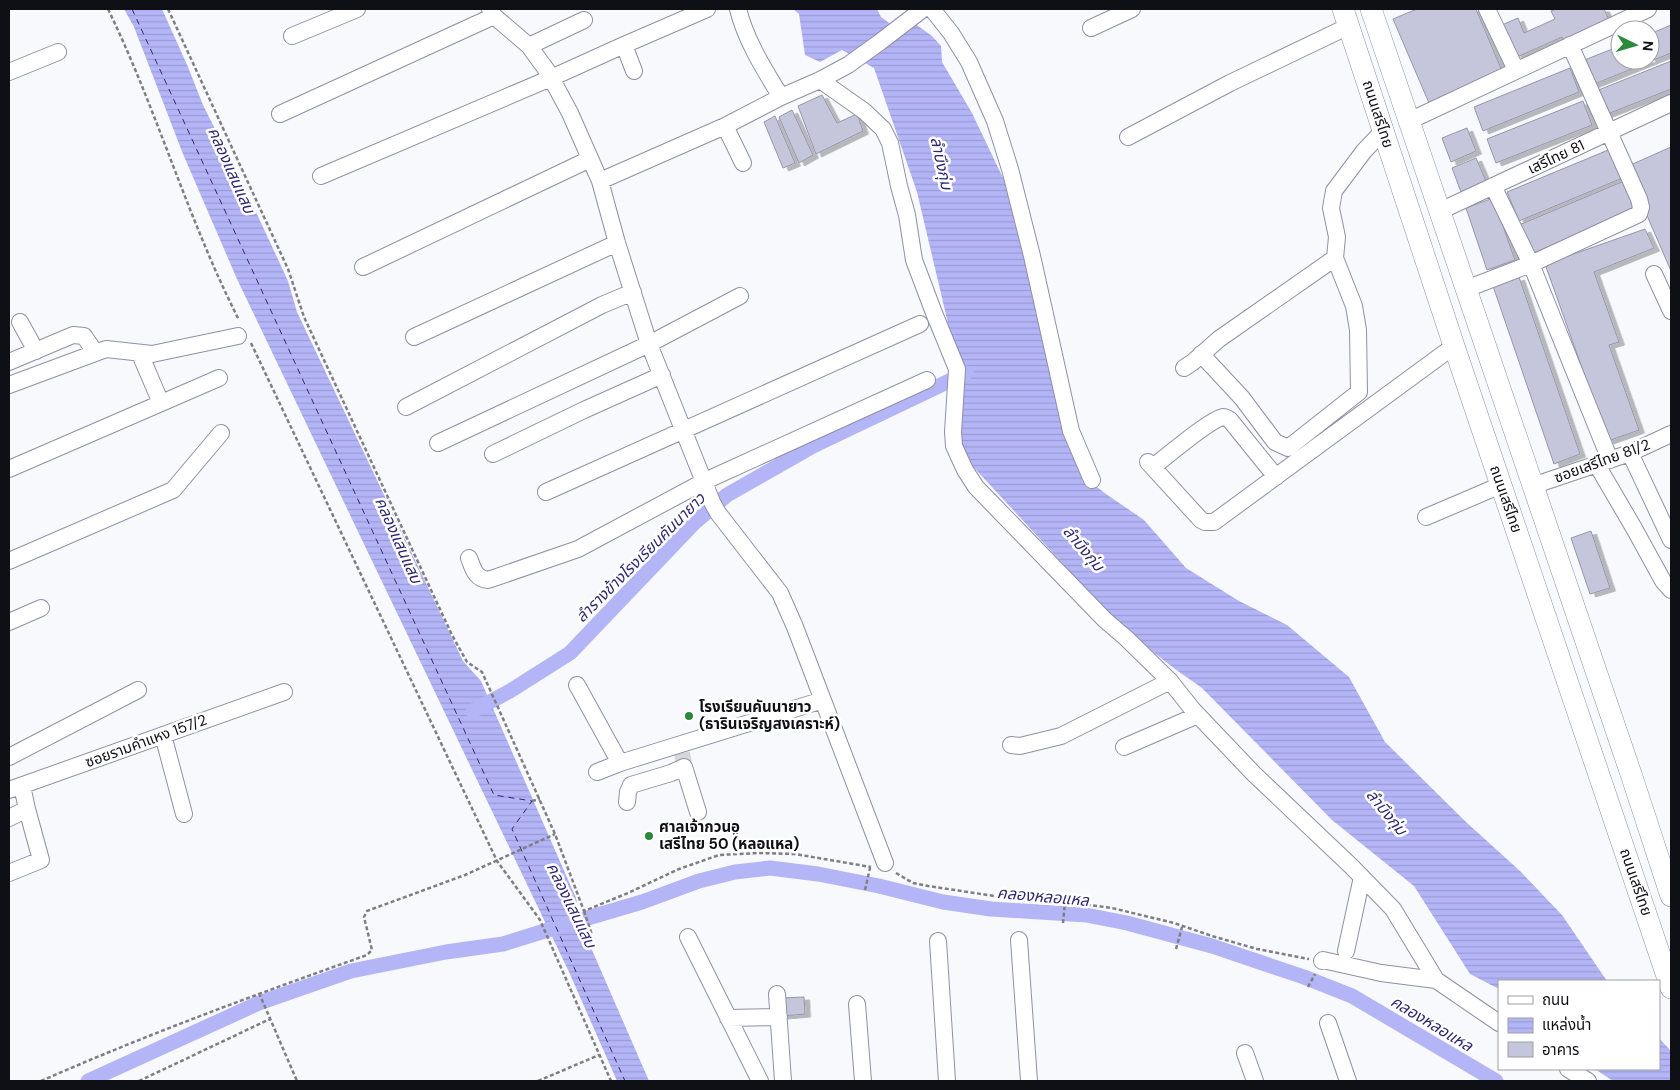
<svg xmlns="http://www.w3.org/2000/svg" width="1680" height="1090" viewBox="0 0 1680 1090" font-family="'DM Sans','Noto Sans Thai',sans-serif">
<defs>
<pattern id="water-rules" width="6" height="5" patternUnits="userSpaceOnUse" patternTransform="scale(1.25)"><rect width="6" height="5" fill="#b4b5f7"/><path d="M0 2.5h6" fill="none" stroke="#9a9ad3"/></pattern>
<filter id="shadow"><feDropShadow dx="5.5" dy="3" stdDeviation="0" flood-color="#0004"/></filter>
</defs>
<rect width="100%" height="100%" fill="#f8f9fd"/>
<!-- water -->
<path fill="url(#water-rules)" d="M124,9H162L188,67L203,105L250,199L288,281L297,312L463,661L481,681L576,898L582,927L649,1081H617L569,972L237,279L183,154L134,27Z
M793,9H877L881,17L904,34L914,23L932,36L941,46L942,62L972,113L1004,180L1088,480L1106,494L1144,520L1186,568L1239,601L1287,625L1349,677L1385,742L1466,822L1520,871L1562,915L1607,981H1499V989L1470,974L1414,886L1332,820L1202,688L1175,669L1120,626L956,448L955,353L917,192L874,68L842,50L820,62L805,55L799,14Z
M1659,1038L1670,1050L1671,1081H1613L1595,1069H1659Z"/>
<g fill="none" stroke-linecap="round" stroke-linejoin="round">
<!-- canal -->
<path stroke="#b4b5f7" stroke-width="15" d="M473,711L510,691L570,653L694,523L727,495L813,446L966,373
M88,1081L259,1003L351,971L446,952L503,944L564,925L642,902L699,881L735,872L770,868L818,874L879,886L943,902L991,909L1086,915L1127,923L1212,946L1304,977L1352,996L1496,1081"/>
<!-- ferry -->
<path stroke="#312872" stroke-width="1" stroke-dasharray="6 5" stroke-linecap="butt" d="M132,9L494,795L532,801L512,829L625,1081"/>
</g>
<!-- building -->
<path fill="#c5c6db" stroke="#9596aa" filter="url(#shadow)" d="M1417,9H1476L1502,71L1429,103L1393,19Z
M1556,9H1604L1609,20L1564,41L1562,37L1517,57L1502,25L1518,18L1524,33L1555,19L1551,11Z
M1671,25V53L1592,85L1582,61L1620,46V60H1650V34Z
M1671,61V89L1605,115L1596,91Z
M1570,68L1579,92L1483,131L1474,107Z
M822,95L837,123L857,114L863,131L816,154L798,106Z
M1583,101L1592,125L1496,163L1487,139Z
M792,110L813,155L799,163L779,117Z
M775,116L795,163L783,168L764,122Z
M1467,128L1476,151L1451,162L1442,138Z
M1671,147V271L1626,167Z
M1613,148L1625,177L1519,221L1507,192Z
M1476,158L1486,181L1461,192L1452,168Z
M1624,181L1636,210L1531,254L1519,225Z
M1493,198L1515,260L1487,270L1466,208Z
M1645,229L1654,248L1594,272L1619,342L1609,345L1639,430L1608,441L1545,264Z
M1519,277L1580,454L1554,464L1493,286Z
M1591,531L1610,588L1590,594L1571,538Z
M804,997L805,1014L782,1016L781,998Z"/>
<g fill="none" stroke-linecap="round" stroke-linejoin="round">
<!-- minor-tunnel -->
<path stroke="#d5d6da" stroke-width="16" stroke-dasharray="16 8" stroke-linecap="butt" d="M682,753L684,763"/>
<!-- minor casing -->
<g stroke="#8f90a4" stroke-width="18">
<path id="minor" d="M490,9L494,16L529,46L548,72L570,113L600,181L617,243L649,344L712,502L718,513L780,593L795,627L885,863
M738,9C746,41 764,69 781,97
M932,9L951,33L969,62L995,121L1010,169L1032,256L1071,431L1092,480
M1487,9L1516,70
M1091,28L1132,9
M292,36L357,9
M624,45L707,9
M529,46L584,20
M9,72L58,52
M820,80L864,111L883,129L890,143L899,186L907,215L914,260L934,313L957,369L953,432L954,446L965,470L976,487L1105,620L1126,638L1170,681L1193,710L1254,774L1351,866L1393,909L1436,980L1499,1023
M280,114L494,16
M1409,121L1648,9
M725,126L743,163
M1128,137L1230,83L1349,26
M321,176L551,78L624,45L634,71
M600,181L725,126L781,97L820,80L848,65L880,42L923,9
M1493,186L1531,264L1610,460
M1440,211L1671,103
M363,267L590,159
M1654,274L1671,311
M1466,289L1531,264L1639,214L1641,207L1639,199L1570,45
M20,322L36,351
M414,337L617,243
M140,354L161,403
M1201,354L1242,398L1275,442L1288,448L1359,392L1358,330L1354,306L1335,258
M9,362L73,335L84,336L95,352
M1184,368L1193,362L1219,339L1335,258L1337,237L1331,208L1334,191L1364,151L1384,130
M9,385L106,349L152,354L238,336
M406,407L602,305L633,292
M438,443L649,344L740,296
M1630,453L1671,540
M493,454L584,410L662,375
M1148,462L1201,520L1205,522H1214L1454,346
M1597,465L1635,530L1663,581L1671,590
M1153,467C1166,457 1209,420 1223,417C1226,417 1227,418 1230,420L1276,477
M9,469L219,378
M1532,486L1630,453L1671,434
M546,492L920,324
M1426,517L1501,485
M469,558C473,568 475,579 488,580L578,549L705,481L927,380
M9,561L173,490L221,433
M9,622L41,608
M577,685L620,763
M163,735L184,814
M1011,745L1020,746L1061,736L1170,681
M1124,747L1198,715
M9,757L138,690
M597,772L620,763L823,700
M9,790L284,692
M627,802L628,792L631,785L671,773L684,767L698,812
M9,818L27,809L22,786
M9,873L41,860L27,809
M688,937L760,1081
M1019,940L1029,1081
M938,941L947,1081
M1346,951L1362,877
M1322,961L1323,960L1381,973L1436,980
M777,994L783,1081
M857,1004L863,1081
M728,1018L779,1017
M1328,1023L1348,1081
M1245,1053L1255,1081
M1568,1069L1588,1081"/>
</g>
<!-- major casing -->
<g stroke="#8f90a4" stroke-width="22">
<path id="major" d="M1343,9L1454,346L1671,988
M1371,9L1632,777L1671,896"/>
</g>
<!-- path -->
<path stroke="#7e7e84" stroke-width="2.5" stroke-dasharray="4 2.5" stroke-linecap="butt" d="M108,9C157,110 188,220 239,320
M168,9L288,269L304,317L452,635L467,662L482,672L555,834L584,911L628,893L679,869L719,855L759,853L795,854L871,867
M251,343L497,861L540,920L611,1081
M532,801L540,799
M896,873L913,883L928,886L1021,900H1051L1112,908L1174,923L1212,936L1257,949L1309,959
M865,890L870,868
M584,911L592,935
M1063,923L1065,902
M1176,949L1182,927
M1308,987L1315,974
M259,993L297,1081
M41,1081C148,1034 257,994 367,955L372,950L364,917L367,911L465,875L555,834
M139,1081L270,1019
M538,1081L599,1055"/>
<!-- minor -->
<use href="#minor" stroke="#fff" stroke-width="16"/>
<!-- major -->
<use href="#major" stroke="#fff" stroke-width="21"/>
</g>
<!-- markers -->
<g fill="#2b893b" stroke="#fff" stroke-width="2">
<circle cx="689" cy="716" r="5"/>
<circle cx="649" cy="836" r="5"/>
</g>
<g text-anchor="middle" stroke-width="5" stroke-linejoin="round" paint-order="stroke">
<!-- street labels -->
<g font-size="15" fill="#0f0f16" stroke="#fff">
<text transform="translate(1378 114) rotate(72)" y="5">ถนนเสรีไทย</text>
<text transform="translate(1556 157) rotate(-25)" y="5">เสรีไทย 81</text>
<text transform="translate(1602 461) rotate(-20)" y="5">ซอยเสรีไทย 81/2</text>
<text transform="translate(1506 499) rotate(71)" y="5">ถนนเสรีไทย</text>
<text transform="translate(146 741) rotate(-20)" y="5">ซอยรามคำแหง 157/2</text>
<text transform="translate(1636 882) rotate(71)" y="5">ถนนเสรีไทย</text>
</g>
<!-- poi labels -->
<g font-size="15" font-weight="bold" fill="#0f0f16" stroke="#fff" text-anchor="start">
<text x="699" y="712">โรงเรียนคันนายาว<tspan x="699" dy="17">(ธารินเจริญสงเคราะห์)</tspan></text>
<text x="659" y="832">ศาลเจ้ากวนอู<tspan x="659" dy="17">เสรีไทย 50 (หลอแหล)</tspan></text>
</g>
<!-- water labels -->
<g font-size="16" font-style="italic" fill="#312872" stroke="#fff">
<text transform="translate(942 163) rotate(78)" y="6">ลำบึงกุ่ม</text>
<text transform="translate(232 170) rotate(66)" y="6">คลองแสนแสบ</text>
<text transform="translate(399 540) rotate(66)" y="6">คลองแสนแสบ</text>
<text transform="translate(1084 548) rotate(50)" y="6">ลำบึงกุ่ม</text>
<text transform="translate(640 557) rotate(-45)" y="6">ลำรางข้างโรงเรียนคันนายาว</text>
<text transform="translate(1387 812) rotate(51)" y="6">ลำบึงกุ่ม</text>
<text transform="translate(1043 896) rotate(5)" y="6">คลองหลอแหล</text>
<text transform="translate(572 905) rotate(64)" y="6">คลองแสนแสบ</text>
<text transform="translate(1432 1023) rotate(31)" y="6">คลองหลอแหล</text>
</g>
</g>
<!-- border -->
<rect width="1680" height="1090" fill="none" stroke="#0f0f16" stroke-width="20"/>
<!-- legend -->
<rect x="1498" y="980" width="162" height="90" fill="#ffffff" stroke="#9f9fa2"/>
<rect x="1508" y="996" width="25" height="8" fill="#ffffff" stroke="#9f9fa2"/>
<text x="1542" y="1005" font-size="15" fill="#0f0f16">ถนน</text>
<rect x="1508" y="1018" width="25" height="15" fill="url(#water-rules)" stroke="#9f9fa2"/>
<text x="1542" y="1030" font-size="15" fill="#0f0f16">แหล่งน้ำ</text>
<rect x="1508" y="1042" width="25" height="15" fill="#c5c6db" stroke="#9f9fa2"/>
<text x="1542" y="1055" font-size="15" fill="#0f0f16">อาคาร</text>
<!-- north arrow -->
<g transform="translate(1635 45) rotate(95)"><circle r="24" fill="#ffffff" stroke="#9f9fa2"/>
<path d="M0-4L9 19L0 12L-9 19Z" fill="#2b893b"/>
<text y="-8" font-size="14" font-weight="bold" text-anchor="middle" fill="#0f0f16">N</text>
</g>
</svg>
